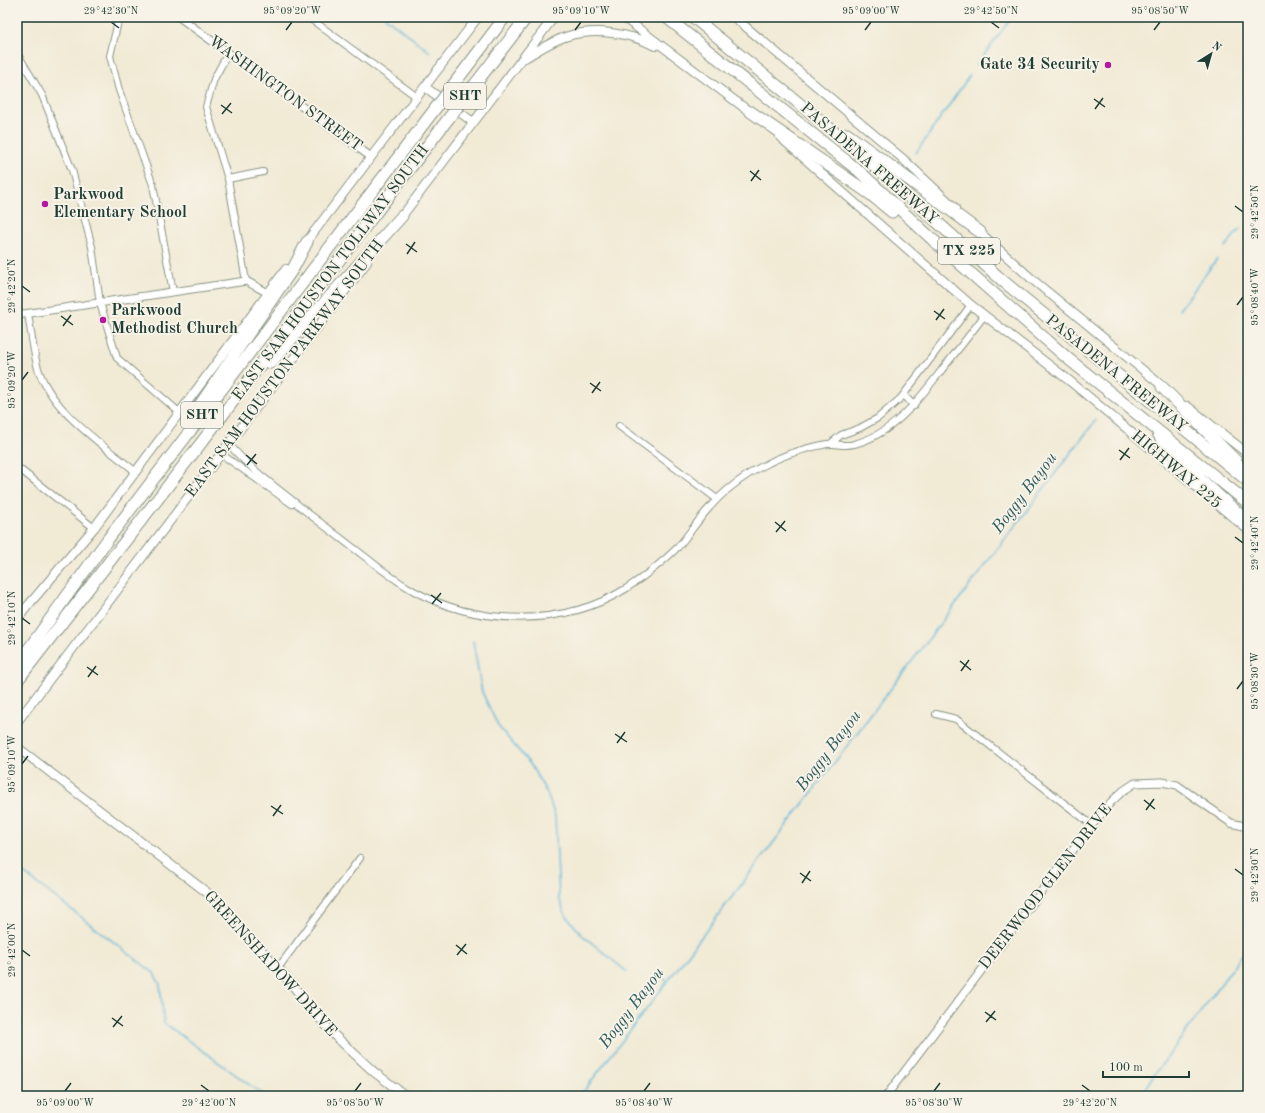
<svg xmlns="http://www.w3.org/2000/svg" width="1265" height="1113" viewBox="0 0 1265 1113" font-family="'Old Standard TT',serif">
  <rect width="100%" height="100%" fill="#f7f3e8"/>
  <filter id="ink" filterUnits="userSpaceOnUse"><feTurbulence type="fractalNoise" baseFrequency=".025" numOctaves="2"/><feDisplacementMap in="SourceGraphic" scale="8" xChannelSelector="R" yChannelSelector="G"/><feConvolveMatrix kernelMatrix="1 2 1 2 8 2 1 2 1" color-interpolation-filters="sRGB"/></filter>
  <filter id="wash" filterUnits="userSpaceOnUse"><feTurbulence type="fractalNoise" baseFrequency=".012" numOctaves="4" result="noise"/><feDisplacementMap in="SourceGraphic" scale="16" xChannelSelector="R" yChannelSelector="G"/><feGaussianBlur stdDeviation="0.9" result="paint"/><feColorMatrix in="noise" values="0 0 0 0 0 0 0 0 0 0 0 0 0 0 0 0 0 1.4 0 .05"/><feComposite in="paint" operator="in"/></filter>
  <g filter="url(#wash)">
    <rect width="100%" height="100%" fill="#f1ead5"/>
    <g fill="none" stroke-linecap="round" stroke-linejoin="round">
      <path stroke="#5db6da" stroke-width="1.5" d="M385,17L430,52
        M976,66L1012,17
        M916,153L970,75
        M1225,247L1240,229
        M1179,310L1217,259
        M473,641L482,692L498,726L530,764L547,793L555,816L559,898L565,914L581,934L627,972
        M17,868L154,973L160,985L164,1023L265,1096
        M1243,954L1248,957
        M663,979L668,981
        M580,1096L1096,420
        M1139,1096L1248,947"/>
    </g>
  </g>
  <g filter="url(#ink)">
    <g fill="none" stroke-linecap="round" stroke-linejoin="round">
      <defs>
        <path id="minor" d="M119,17L110,56L119,90L153,185L173,292
          M308,17L417,97
          M17,53L42,95L72,170L92,247L100,303L117,358L179,412
          M228,53L214,79L206,107L228,179L246,281
          M228,179L263,172
          M28,314C31,331 33,349 37,365C49,410 102,444 136,472
          M904,395L914,406
          M619,426L717,499
          M229,444C250,470 283,492 309,514C329,529 348,544 368,559C383,571 398,582 414,591C478,626 564,628 627,588C645,576 663,562 678,547C689,534 698,520 710,507C721,494 735,483 749,474C772,459 799,449 827,444C836,443 844,447 854,444C894,434 920,398 944,367C958,350 971,333 984,316
          M830,444L841,435L860,428L878,418L901,398L971,305
          M221,454L292,504
          M17,467L94,528
          M936,714L956,719L1092,825
          M278,968L360,858"/>
        <path id="tertiary" d="M179,17L371,157
          M17,315L246,281L268,293
          M886,1096L1092,825L1111,802L1123,791L1135,783L1162,782L1177,785L1231,823L1248,827"/>
        <path id="secondary" d="M623,17L754,115
          M734,17L902,158L955,208
          M525,58C539,50 553,40 568,36C596,28 630,33 655,46
          M425,87L473,122
          M780,137L971,305L1071,382L1248,530
          M399,220L554,17
          M976,229L1033,280L1166,389
          M304,245L478,17
          M1187,406L1248,454
          M17,620L26,608L94,528L286,269
          M17,722L367,262
          M17,747L209,894L278,968L333,1034L374,1072L406,1096"/>
        <path id="motorway" d="M666,17L859,171L933,240L1066,357L1248,503
          M693,17L860,153L1003,281L1248,481
          M751,112L870,194L892,212
          M847,134L980,232
          M270,363L402,216
          M1162,387L1236,461L1246,476
          M190,426L193,415L294,267L307,242
          M1158,433L1166,448L1248,522
          M17,665L108,539L390,168
          M17,681L225,412L301,310L404,176"/>
      </defs>
      <use href="#minor" stroke="#889484" stroke-width="8"/>
      <use href="#tertiary" stroke="#889484" stroke-width="9"/>
      <use href="#secondary" stroke="#889484" stroke-width="10"/>
      <use href="#motorway" stroke="#889484" stroke-width="13"/>
      <use href="#minor" stroke="#fff" stroke-width="6"/>
      <use href="#tertiary" stroke="#fff" stroke-width="7"/>
      <use href="#secondary" stroke="#fff" stroke-width="8"/>
      <use href="#motorway" stroke="#fff" stroke-width="11"/>
      <defs>
        <path id="motorway-bridge" d="M390,168L505,17
          M404,176L527,17"/>
      </defs>
      <use href="#motorway-bridge" stroke="#889484" stroke-width="13" stroke-linecap="butt"/>
      <use href="#motorway-bridge" stroke="#fff" stroke-width="11"/>
    </g>
  </g>
  <path fill="none" stroke="#1f3d34" stroke-width="1.5" d="M111,22L119,28M991,22L999,28M286,30L292,22M575,30L581,22M865,30L871,22M1154,30L1160,22M1094,99L1105,107M221,105L232,113M1095,109L1103,98M222,114L231,103M750,171L761,180M751,181L759,170M1235,206L1243,212M406,244L417,252M407,254L415,242M22,286L30,292M1237,305L1243,297M934,311L945,319M61,316L73,325M936,320L944,309M63,326L71,315M22,380L28,372M590,383L601,391M592,393L600,382M1119,450L1130,458M246,455L257,464M1120,460L1129,448M247,465L256,454M775,522L786,531M776,532L785,521M1235,537L1243,543M431,595L442,603M432,604L441,593M22,618L30,624M960,661L971,670M87,667L98,675M961,671L969,660M88,677L96,666M1237,689L1243,681M615,734L627,742M617,743L625,732M22,764L28,756M1144,800L1155,809M271,806L283,814M1146,810L1154,799M273,816L281,805M1235,869L1243,875M800,873L811,881M802,883L810,871M456,945L467,954M22,950L30,956M457,955L466,944M985,1012L996,1020M112,1018L123,1026M986,1022L995,1011M113,1027L122,1016M201,1085L209,1091M1082,1085L1090,1091M65,1091L71,1083M355,1091L361,1083M644,1091L650,1083M934,1091L940,1083"/>
  <g fill="#b5179e" stroke="#f7f3e8" stroke-width="1.5">
    <circle cx="1108" cy="65" r="4"/>
    <circle cx="45" cy="204" r="4"/>
    <circle cx="103" cy="320" r="4"/>
  </g>
  <g text-anchor="middle" dominant-baseline="central" stroke-width="4" stroke-linejoin="round" paint-order="stroke">
    <g fill="#f7f3e8" stroke="#60746a" stroke-width="1">
      <rect x="444" y="83" width="42" height="26" rx="3"/>
      <rect x="938" y="238" width="62" height="26" rx="3"/>
      <rect x="181" y="402" width="42" height="26" rx="3"/>
    </g>
    <g font-size="15" font-weight="bold" fill="#1f3d34">
      <text x="465" y="96">SHT</text>
      <text x="969" y="251">TX 225</text>
      <text x="202" y="415">SHT</text>
    </g>
    <g font-size="16" font-weight="bold" fill="#1f3d34" stroke="#f7f3e8" text-anchor="start">
      <text x="1100" y="65" text-anchor="end">Gate 34 Security</text>
      <text x="53" y="195">Parkwood<tspan x="53" dy="18">Elementary School</tspan></text>
      <text x="111" y="311">Parkwood<tspan x="111" dy="18">Methodist Church</tspan></text>
    </g>
    <g font-size="16" fill="#1f3d34" stroke="#f7f3e8">
      <text transform="translate(285 94) rotate(36)">WASHINGTON STREET</text>
      <text transform="translate(869 164) rotate(41)">PASADENA FREEWAY</text>
      <text transform="translate(331 273) rotate(-53)">EAST SAM HOUSTON TOLLWAY SOUTH</text>
      <text transform="translate(285 369) rotate(-53)">EAST SAM HOUSTON PARKWAY SOUTH</text>
      <text transform="translate(1116 374) rotate(39)">PASADENA FREEWAY</text>
      <text transform="translate(1176 470) rotate(40)">HIGHWAY 225</text>
      <text transform="translate(1046 887) rotate(-52)">DEERWOOD GLEN DRIVE</text>
      <text transform="translate(270 964) rotate(48)">GREENSHADOW DRIVE</text>
    </g>
    <g font-size="17" font-style="italic" fill="#2e5b5e" stroke="#f7f3e8">
      <text transform="translate(1025 493) rotate(-53)">Boggy Bayou</text>
      <text transform="translate(829 751) rotate(-53)">Boggy Bayou</text>
      <text transform="translate(632 1008) rotate(-53)">Boggy Bayou</text>
    </g>
  </g>
  <rect width="1265" height="1113" fill="none" stroke="#f7f3e8" stroke-width="44"/>
  <g transform="translate(1211 54) rotate(37)" stroke="#f7f3e8" stroke-width="3" paint-order="stroke">
  <path d="M0-3L7 15L0 10L-7 15Z" fill="#1f3d34"/>
  <text y="-6" font-size="11" font-weight="bold" text-anchor="middle" fill="#1f3d34">N</text>
  </g>
  <path d="M1103 1071v6h86v-6" fill="none" stroke="#1f3d34" stroke-width="2"/>
  <text x="1109" y="1071" font-size="12" fill="#1f3d34" stroke="#f7f3e8" stroke-width="3" paint-order="stroke">100 m</text>
  <rect x="22" y="22" width="1221" height="1069" fill="none" stroke="#1f3d34" stroke-width="1.5"/>
  <g font-size="10" text-anchor="middle" fill="#1f3d34">
    <text x="111" y="14">29°42'30"N</text>
    <text x="292" y="14">95°09'20"W</text>
    <text x="581" y="14">95°09'10"W</text>
    <text x="871" y="14">95°09'00"W</text>
    <text x="991" y="14">29°42'50"N</text>
    <text x="1160" y="14">95°08'50"W</text>
    <text transform="translate(1254 212) rotate(-90)" y="4">29°42'50"N</text>
    <text transform="translate(11 286) rotate(-90)" y="4">29°42'20"N</text>
    <text transform="translate(1254 297) rotate(-90)" y="4">95°08'40"W</text>
    <text transform="translate(11 380) rotate(-90)" y="4">95°09'20"W</text>
    <text transform="translate(1254 543) rotate(-90)" y="4">29°42'40"N</text>
    <text transform="translate(11 618) rotate(-90)" y="4">29°42'10"N</text>
    <text transform="translate(1254 681) rotate(-90)" y="4">95°08'30"W</text>
    <text transform="translate(11 764) rotate(-90)" y="4">95°09'10"W</text>
    <text transform="translate(1254 875) rotate(-90)" y="4">29°42'30"N</text>
    <text transform="translate(11 950) rotate(-90)" y="4">29°42'00"N</text>
    <text x="65" y="1106">95°09'00"W</text>
    <text x="209" y="1106">29°42'00"N</text>
    <text x="355" y="1106">95°08'50"W</text>
    <text x="644" y="1106">95°08'40"W</text>
    <text x="934" y="1106">95°08'30"W</text>
    <text x="1090" y="1106">29°42'20"N</text>
  </g>
</svg>
